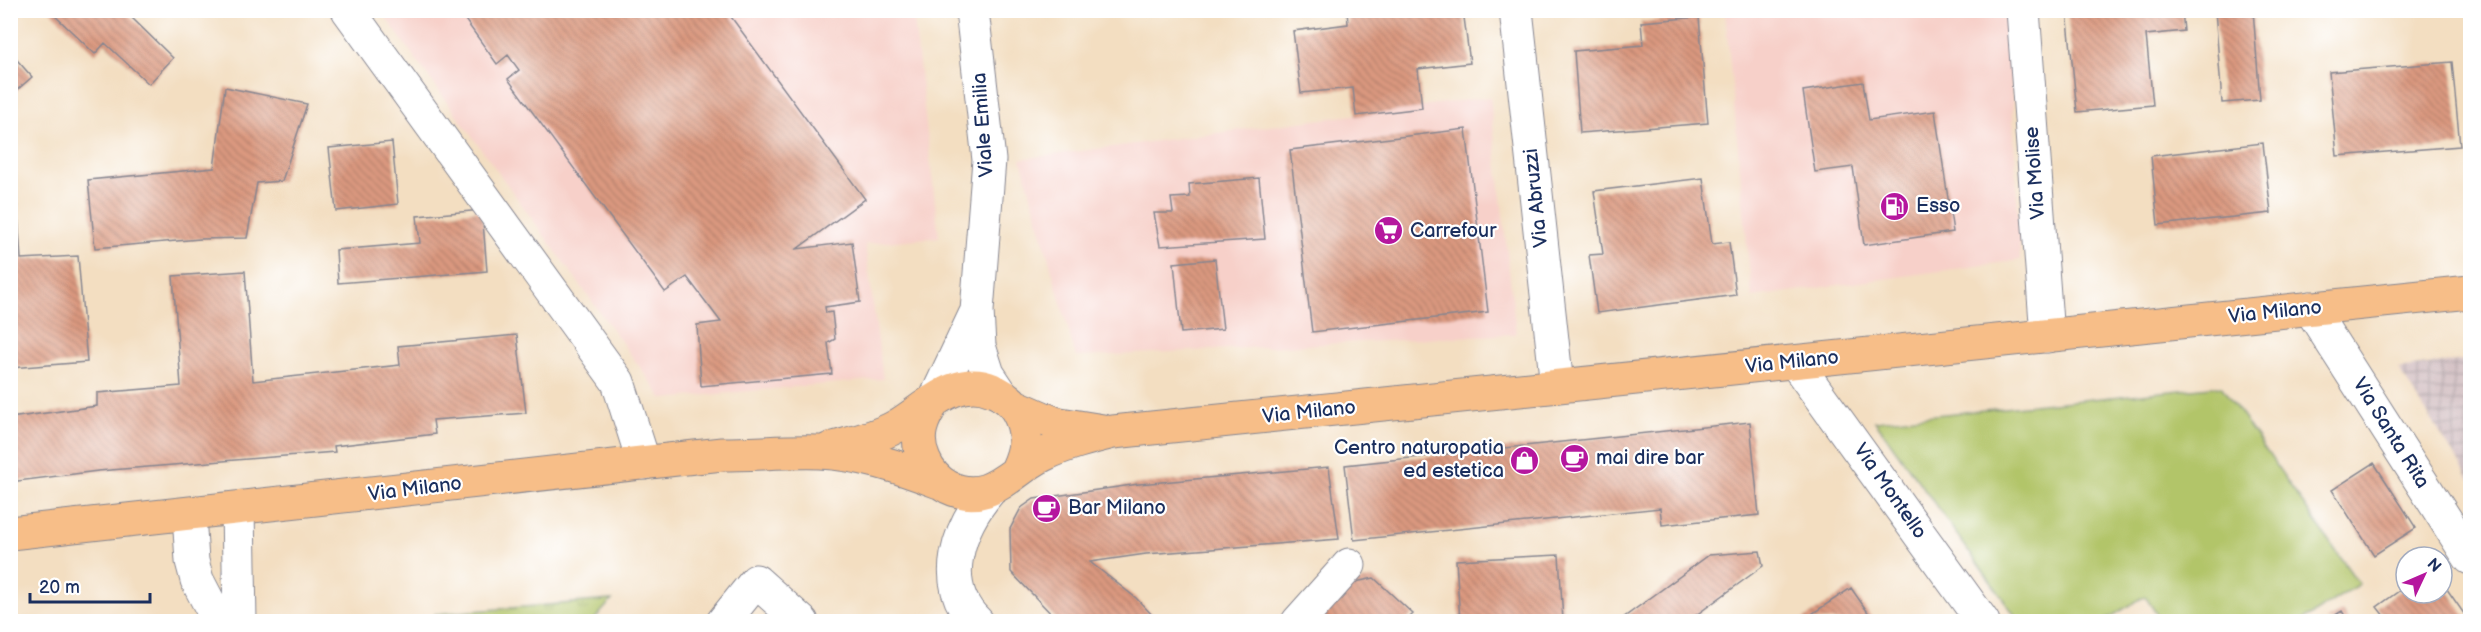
<svg xmlns="http://www.w3.org/2000/svg" width="2481" height="632" viewBox="0 0 2481 632" font-family="'Balsamiq Sans',sans-serif">
  <defs>
    <pattern id="industrial-grid" width="8" height="8" patternUnits="userSpaceOnUse" patternTransform="scale(1.5)"><rect width="8" height="8" fill="#d2bec1"/><path d="M0 4h8M4 0v8" fill="none" stroke="#aa9ba0"/></pattern>
    <pattern id="grass-tufts" width="24" height="20" patternUnits="userSpaceOnUse" patternTransform="scale(1.5)"><rect width="24" height="20" fill="#b2c569"/><path d="M3 7l-1-3M5 7V3M7 7l1-3M15 17l-1-3M17 17v-4M19 17l1-3" fill="none" stroke="#90a05a"/></pattern>
    <pattern id="building-back-hatch" width="6" height="6" patternUnits="userSpaceOnUse" patternTransform="scale(1.5)"><rect width="6" height="6" fill="#db997f"/><path d="M-1 5l2 2M0 0l6 6M5-1l2 2" fill="none" stroke="#b17d6b"/></pattern>
  </defs>
  <rect width="100%" height="100%" fill="#fff"/>
  <filter id="ink" filterUnits="userSpaceOnUse"><feTurbulence type="fractalNoise" baseFrequency=".0167" numOctaves="2"/><feDisplacementMap in="SourceGraphic" scale="12" xChannelSelector="R" yChannelSelector="G"/><feConvolveMatrix kernelMatrix="1 2 1 2 8 2 1 2 1" color-interpolation-filters="sRGB"/></filter>
  <filter id="wash" filterUnits="userSpaceOnUse"><feTurbulence type="fractalNoise" baseFrequency=".008" numOctaves="4" result="noise"/><feDisplacementMap in="SourceGraphic" scale="24" xChannelSelector="R" yChannelSelector="G"/><feGaussianBlur stdDeviation="1.35" result="paint"/><feColorMatrix in="noise" values="0 0 0 0 0 0 0 0 0 0 0 0 0 0 0 0 0 1.4 0 .05"/><feComposite in="paint" operator="in"/></filter>
  <g filter="url(#wash)">
    <rect width="100%" height="100%" fill="#f3dec1"/>
    <path fill="#f7d0c9" d="M381,11H913L939,237L865,244L883,379L663,399Z
      M1725,11H2008L2020,260L1752,297Z
      M1490,97L1516,334L1076,357L1021,159Z"/>
    <path fill="url(#industrial-grid)" d="M2470,359V480L2399,369Z"/>
    <path fill="url(#grass-tufts)" stroke="#667a64" stroke-width="1.5" d="M612,600L593,621L439,622L435,614Z"/>
    <path fill="#b2c569" stroke="#667a64" stroke-width="1.5" d="M2221,386L2359,584L2302,621H2251L2249,617L2240,622L2161,621L2145,596L2104,621H2019L1875,421Z"/>
    <g id="blocks">
      <path fill="url(#building-back-hatch)" d="M49,10H127L126,12L173,58L149,84L105,43L95,54Z
        M458,10H726L865,199L797,249L852,242L860,302L825,307L826,313L832,312L835,339L828,343L832,374L701,386L697,325L721,322L687,277L665,292L508,79L519,70L508,55L497,64Z
        M1347,10H1463L1470,63L1418,69L1422,108L1356,116L1353,88L1301,93L1293,31L1348,24Z
        M2067,10H2182L2184,31L2146,35L2153,105L2077,112Z
        M2215,10H2253L2260,100L2222,103Z
        M1699,17L1708,123L1580,133L1574,51L1643,45L1641,22Z
        M10,52L32,77L10,96Z
        M2452,62L2460,146L2337,156L2329,72Z
        M1863,82L1869,120L1935,111L1953,232L1864,245L1853,167L1815,172L1803,91Z
        M225,87L307,104L282,181L257,183L247,238L200,239L95,248L88,180L214,168Z
        M10,127H12L21,259L78,256L87,362L10,368Z
        M1466,129L1488,312L1312,332L1290,150Z
        M392,142L398,204L336,211L329,148Z
        M2263,143L2271,213L2158,225L2151,156Z
        M1259,178L1265,239L1160,246L1154,213H1173L1171,198L1190,197L1189,184Z
        M1703,178L1712,244L1729,242L1736,295L1597,313L1589,255L1603,254L1594,191Z
        M482,210L487,271L338,283L336,250L420,243L417,216Z
        M1215,259L1223,329L1181,333L1174,263Z
        M245,271L253,381L400,365L398,346L517,335L526,413L433,420L435,434L334,446L335,452L98,471L10,482V418L97,406V393L181,386L173,276Z
        M1750,422L1759,515L1662,525L1660,508L1354,540L1345,465Z
        M2374,463L2416,528L2374,555L2332,490Z
        M1329,467L1339,539L1146,554L1090,562L1136,598L1158,621H1058L1011,572L1010,529L1021,508L1034,499L1139,484Z
        M1760,551L1763,566L1688,621H1619L1709,555Z
        M1559,555L1563,621H1460L1456,560Z
        M1374,578L1413,614L1406,621H1313L1346,584Z
        M2442,582L2467,618L2463,621H2388L2377,607L2406,586V593H2442Z
        M1851,588L1874,621H1801Z
        M2342,611L2348,621H2325Z"/>
    </g>
  </g>
  <g filter="url(#ink)">
    <use href="#blocks" fill-opacity="0" stroke="#878690" stroke-width="1.5"/>
    <g fill="none" stroke-linecap="round" stroke-linejoin="round">
      <defs>
        <path id="minor" d="M348,10L618,382L644,463
          M972,10L989,160L977,311L979,346L988,374L1002,395
          M1516,10L1557,386
          M2023,10L2047,336
          M2310,308L2470,558
          M1795,362L1983,622
          M935,400L975,315
          M238,509L240,622
          M189,515L192,561L197,580L219,622
          M723,622L756,581L802,622
          M977,622C937,584 959,526 990,490
          M1298,622L1349,565"/>
        <path id="major" d="M935,400C921,419 914,438 924,460C929,472 937,481 948,487C989,507 1010,471 1043,455C1065,444 1089,438 1113,432L2470,292
          M1015,406L1054,423L1103,431
          M830,449C851,443 875,438 895,427C925,410 955,374 992,390C1002,394 1011,400 1017,410C1029,431 1027,449 1017,470
          M10,533L722,454C754,454 787,451 819,452C861,454 900,467 939,482"/>
      </defs>
      <use href="#minor" stroke="#878690" stroke-width="35"/>
      <use href="#major" stroke="#878690" stroke-width="35"/>
      <use href="#minor" stroke="#fff" stroke-width="33"/>
      <use href="#major" stroke="#f7be88" stroke-width="33"/>
    </g>
  </g>
  <defs>
    <symbol id="fuel-disc" viewBox="-11 -11 22 22"><circle r="9.5" fill="#b5179e" stroke="#fff"/><path d="M-5.5-6h7V0h2V4h1.3V-2.5L3-4.5l.8-.8L6-3V5H2.5V1h-1V6h-7ZM-4.2-4.7v3.2H.2V-4.7Z" fill="#fff"/></symbol>
    <symbol id="supermarket-disc" viewBox="-11 -11 22 22"><circle r="9.5" fill="#b5179e" stroke="#fff"/><path d="M-6-5.5h2.5l.6 2H6L4.5 2H-2.5L-4.4-4H-6ZM-1.5 3.2a1.3 1.3 0 1 0 .1 0ZM3 3.2a1.3 1.3 0 1 0 .1 0Z" fill="#fff"/></symbol>
    <symbol id="cafe-disc" viewBox="-11 -11 22 22"><circle r="9.5" fill="#b5179e" stroke="#fff"/><path d="M-5.5-4.5H6V0H3Q3 3.5 0 3.5H-2.5Q-5.5 3.5-5.5 0ZM3-3.2v2h1.7v-2ZM-6 4.5H4V6H-6Z" fill="#fff"/></symbol>
    <symbol id="shop-disc" viewBox="-11 -11 22 22"><circle r="9.5" fill="#b5179e" stroke="#fff"/><path d="M-5-2.5h2.3a2.7 3.5 0 0 1 5.4 0H5L5.5 6h-11ZM-1.5-2.5h3a1.5 2.3 0 0 0-3 0Z" fill="#fff"/></symbol>
  </defs>
  <g fill-rule="evenodd">
    <use href="#fuel-disc" x="1878" y="190" width="33" height="33"/>
    <use href="#supermarket-disc" x="1372" y="214" width="33" height="33"/>
    <use href="#cafe-disc" x="1558" y="442" width="33" height="33"/>
    <use href="#shop-disc" x="1508" y="444" width="33" height="33"/>
    <use href="#cafe-disc" x="1030" y="492" width="33" height="33"/>
  </g>
  <g text-anchor="middle" dominant-baseline="central" stroke-width="4.5" stroke-linejoin="round" paint-order="stroke">
    <g font-size="20" fill="#1b2f5e" stroke="#fff">
      <text transform="translate(983 125) rotate(-94)">Viale Emilia</text>
      <text transform="translate(2035 173) rotate(-94)">Via Molise</text>
      <text transform="translate(1536 198) rotate(-96)">Via Abruzzi</text>
      <text transform="translate(2275 312) rotate(-6)">Via Milano</text>
      <text transform="translate(1792 362) rotate(-6)">Via Milano</text>
      <text transform="translate(1309 412) rotate(-6)">Via Milano</text>
      <text transform="translate(2391 433) rotate(58)">Via Santa Rita</text>
      <text transform="translate(415 489) rotate(-7)">Via Milano</text>
      <text transform="translate(1890 491) rotate(55)">Via Montello</text>
    </g>
    <g font-size="20" fill="#1b2f5e" stroke="#fff" text-anchor="start">
      <text x="1916" y="206">Esso</text>
      <text x="1410" y="231">Carrefour</text>
      <text x="1504" y="448" text-anchor="end">Centro naturopatia<tspan x="1504" dy="23">ed estetica</tspan></text>
      <text x="1596" y="458">mai dire bar</text>
      <text x="1068" y="508">Bar Milano</text>
    </g>
  </g>
  <rect width="2481" height="632" fill="none" stroke="#fff" stroke-width="36"/>
  <g transform="translate(2424 575) rotate(46)"><circle r="28" fill="#ffffff" stroke="#a4acbf" stroke-width="1.5"/>
  <path d="M0-4.5L10 22L0 15L-10 22Z" fill="#b5179e"/>
  <text y="-9" font-size="16" font-weight="bold" text-anchor="middle" fill="#1b2f5e">N</text>
  </g>
  <path d="M30 593v9h120v-9" fill="none" stroke="#1b2f5e" stroke-width="3"/>
  <text x="39" y="593" font-size="18" fill="#1b2f5e" stroke="#ffffff" stroke-width="4.5" paint-order="stroke">20 m</text>
</svg>
